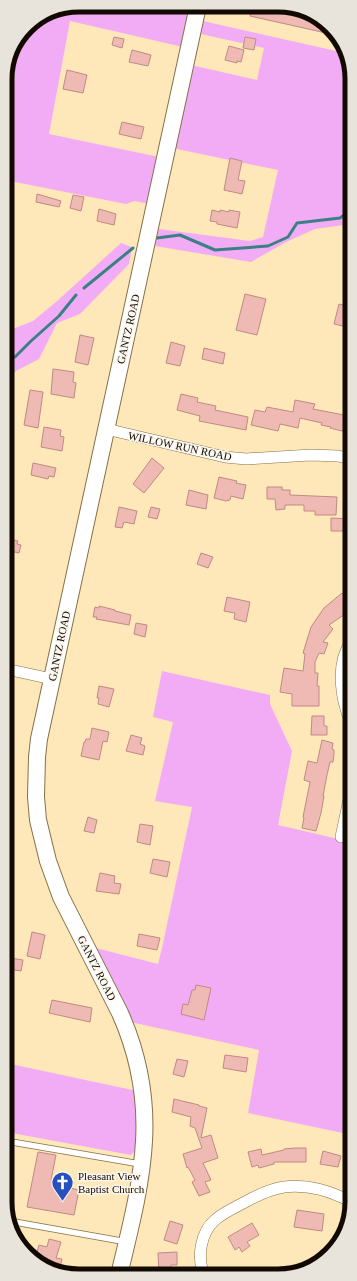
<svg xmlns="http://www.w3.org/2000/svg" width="357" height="1281" viewBox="0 0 357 1281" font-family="'Times New Roman',serif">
  <rect width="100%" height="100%" fill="#fee7b9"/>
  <path fill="#f2acf6" d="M79,5L193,6L183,47L70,21L49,134L159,157L150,204L134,201L126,204L5,180V74L27,26L51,11Z
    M203,21L345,53L351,64V224L315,229L286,242L251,262L155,246L159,229L250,241L263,237L278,170L172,148L191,65L257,80L264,48L201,34Z
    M121,243L132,247L129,264L80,314L57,323L39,359L16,371L5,384V332L33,321L56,302Z
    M162,671L270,695V704L292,751L278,825L351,842L352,1135L248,1113L259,1050L130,1022L92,947L158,964L162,948L192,807L155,801L173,722L153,717Z
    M6,1063L137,1091V1149L131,1155L6,1132Z"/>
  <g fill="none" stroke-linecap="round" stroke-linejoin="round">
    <path stroke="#3b8085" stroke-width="3" d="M157,238L180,235L215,250L268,246L288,237L297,223L340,218L351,210
      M84,288L133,248
      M5,357H15L31,341L59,316L76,295"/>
  </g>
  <path fill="#f0bab4" stroke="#bf8a85" d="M231,6H293L331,27L335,35L250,16L251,14L231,10Z
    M114,37L124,39L122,48L112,45Z
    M245,37L256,39L254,50L243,48Z
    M229,46L244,50L241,62L237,61V63L225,60Z
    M132,50L151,55L148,66L129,62Z
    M67,70L87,75L83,93L63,89Z
    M122,122L144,127L141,139L119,134Z
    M230,158L242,161L238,180L245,181L242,194L224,190Z
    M37,194L61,201L59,207L36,202Z
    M73,195L84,197L81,211L70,208Z
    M99,209L116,214L114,225L97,221Z
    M212,210L220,212V210L229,212V210L240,212L237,228L217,224V222L210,221Z
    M245,294L266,299L257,335L236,330Z
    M339,304L351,307V328L334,324Z
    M80,335L94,338L88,365L75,362Z
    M171,342L185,346L180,366L166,363Z
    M204,348L225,353L223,364L202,359Z
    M53,369L74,372L73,382L76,383L74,398L51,394Z
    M30,390L43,392L38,428L24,425Z
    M181,394L198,398L197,402L216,406L215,410L248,417L246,430L199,421L200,416L177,410Z
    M295,400L315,404L313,409L349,416L346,432L330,428L331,427L321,425L322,423L300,418L298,428L280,424L278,431L251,425L255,410L265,412L267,407L293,412Z
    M44,427L61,430L60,436L64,437L62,451L41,447Z
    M152,458L164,468L144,493L133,484Z
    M33,463L56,468L54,477L49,476L48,479L31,475Z
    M219,477L237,481L236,483L246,485L243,499L231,496L230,500L226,501L214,498Z
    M267,487H282V490H290V495L337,497L336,515H315V511H304V505H285V509L276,510L275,499H267Z
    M189,490L208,495L206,509L186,505Z
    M119,507L137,511L134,524L124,522L122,528L115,527Z
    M151,507L160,509L157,519L148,517Z
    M331,518L351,519V531H331Z
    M6,538L18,541L17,544L21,545L19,553L6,550Z
    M201,553L213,557L208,568L197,564Z
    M351,588V610L329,625L333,629L323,642L328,643L324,654L319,653L315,662V673H318L317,686H319V706H292V694L280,692L284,668L303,671L305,654L303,653L311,627L324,608L342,593V594Z
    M227,597L250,602L246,622L234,619L235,613L224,611Z
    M99,606L115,610V611L131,615L129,625L96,619L97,617H93L95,607L99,608Z
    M136,623L147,625L145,637L134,634Z
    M99,686L114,689L109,707L98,704L99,698H97Z
    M312,716H324V726H327V735H311Z
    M92,728L109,732L107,742L103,741L99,760L81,756L84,742H85L86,739H90Z
    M131,735L142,738L140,744L145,746L143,755L126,751Z
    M322,740L333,743L332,749L334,750V753L333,762H330L327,775L323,796H324L321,813L316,831L302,828L304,818L303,817L310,782L304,780L308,761L317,763Z
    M88,817L97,820L94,833L84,831Z
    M140,824L153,826L150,845L137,842Z
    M153,859L170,862L167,877L150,873Z
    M100,873L115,876L114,883L121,884L119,894L96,891Z
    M32,932L45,935L40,959L27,956Z
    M139,934L160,938L157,950L137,946Z
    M10,958L23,960L21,971L8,969Z
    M196,985L211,988L204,1020L181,1014L183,1004L188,1005L192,990H195Z
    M52,1000L92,1008L90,1022L49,1013Z
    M225,1055L248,1058L246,1072L223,1068Z
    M177,1059L188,1061L184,1077L173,1074Z
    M174,1099L199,1105V1106L207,1108L201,1138L211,1135L218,1158L203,1163L211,1180L205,1182L210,1192L199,1196L192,1182L195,1180L188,1167L187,1168L183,1154L202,1148L195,1128L190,1126L191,1117L172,1112Z
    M295,1148H306V1162H274V1164L259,1168L258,1165L252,1167L248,1152L261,1149L262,1155L284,1150V1149Z
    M323,1151L341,1156L338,1167L320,1164Z
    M38,1152L56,1155L51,1180L57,1181L56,1185L79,1190L74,1215L27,1207Z
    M297,1210L324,1214L322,1231L294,1227Z
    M170,1221L183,1225L177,1244L164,1240Z
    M252,1223L259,1235L247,1242L250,1246L242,1252L239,1247L235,1250L228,1237Z
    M49,1239L61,1242L56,1258L62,1259L59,1272L35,1259L39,1245L47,1247Z
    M177,1252V1265H171V1272H159L158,1253Z"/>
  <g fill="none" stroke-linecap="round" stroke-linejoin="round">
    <defs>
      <path id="lane" d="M6,1141L140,1164
        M9,1221L127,1242"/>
      <path id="street" d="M106,429L225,457L246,459L311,455L338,456L351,459
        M351,642C335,665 341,699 351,723
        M6,669L52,679
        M341,837L351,790
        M204,1275C197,1258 200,1233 215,1220C224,1212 236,1207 247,1201C258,1195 271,1189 284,1187C309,1184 330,1191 352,1202"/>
      <path id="secondary" d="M119,1275C142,1180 162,1107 120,1013L61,897L48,861L38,820L36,797L37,757L39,739L198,6"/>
    </defs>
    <use href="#lane" stroke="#857146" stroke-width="7"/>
    <use href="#street" stroke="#857146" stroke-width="12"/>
    <use href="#secondary" stroke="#857146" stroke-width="18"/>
    <use href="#lane" stroke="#fff" stroke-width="5.5"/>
    <use href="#street" stroke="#fff" stroke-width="11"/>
    <use href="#secondary" stroke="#fff" stroke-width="16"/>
  </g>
  <defs>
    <symbol id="church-pin" viewBox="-11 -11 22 30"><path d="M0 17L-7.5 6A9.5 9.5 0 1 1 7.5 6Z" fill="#2750be" stroke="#fbf7ee"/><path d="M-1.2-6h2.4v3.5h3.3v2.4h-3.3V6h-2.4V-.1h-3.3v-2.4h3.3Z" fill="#fff"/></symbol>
  </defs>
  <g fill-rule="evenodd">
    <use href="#church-pin" x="50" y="1170" width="25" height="34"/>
  </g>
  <g text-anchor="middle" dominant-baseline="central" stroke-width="3" stroke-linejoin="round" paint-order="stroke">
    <g font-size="11" fill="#120a00" stroke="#fbf7ee">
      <text transform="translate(128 329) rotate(-77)">GANTZ ROAD</text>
      <text transform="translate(180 446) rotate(12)">WILLOW RUN ROAD</text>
      <text transform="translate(59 646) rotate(-78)">GANTZ ROAD</text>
      <text transform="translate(97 968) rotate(63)">GANTZ ROAD</text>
    </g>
    <g font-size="11" fill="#120a00" stroke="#fbf7ee" text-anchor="start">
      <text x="78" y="1176">Pleasant View<tspan x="78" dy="13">Baptist Church</tspan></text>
    </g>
  </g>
  <path d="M0 0H357V1281H0ZM79 12H278A67 67 0 0 1 345 79V1202A67 67 0 0 1 278 1269H79A67 67 0 0 1 12 1202V79A67 67 0 0 1 79 12Z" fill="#e8e4db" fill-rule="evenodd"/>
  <path fill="none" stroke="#120a00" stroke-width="5" d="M79 12H278A67 67 0 0 1 345 79V1202A67 67 0 0 1 278 1269H79A67 67 0 0 1 12 1202V79A67 67 0 0 1 79 12Z"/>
</svg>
